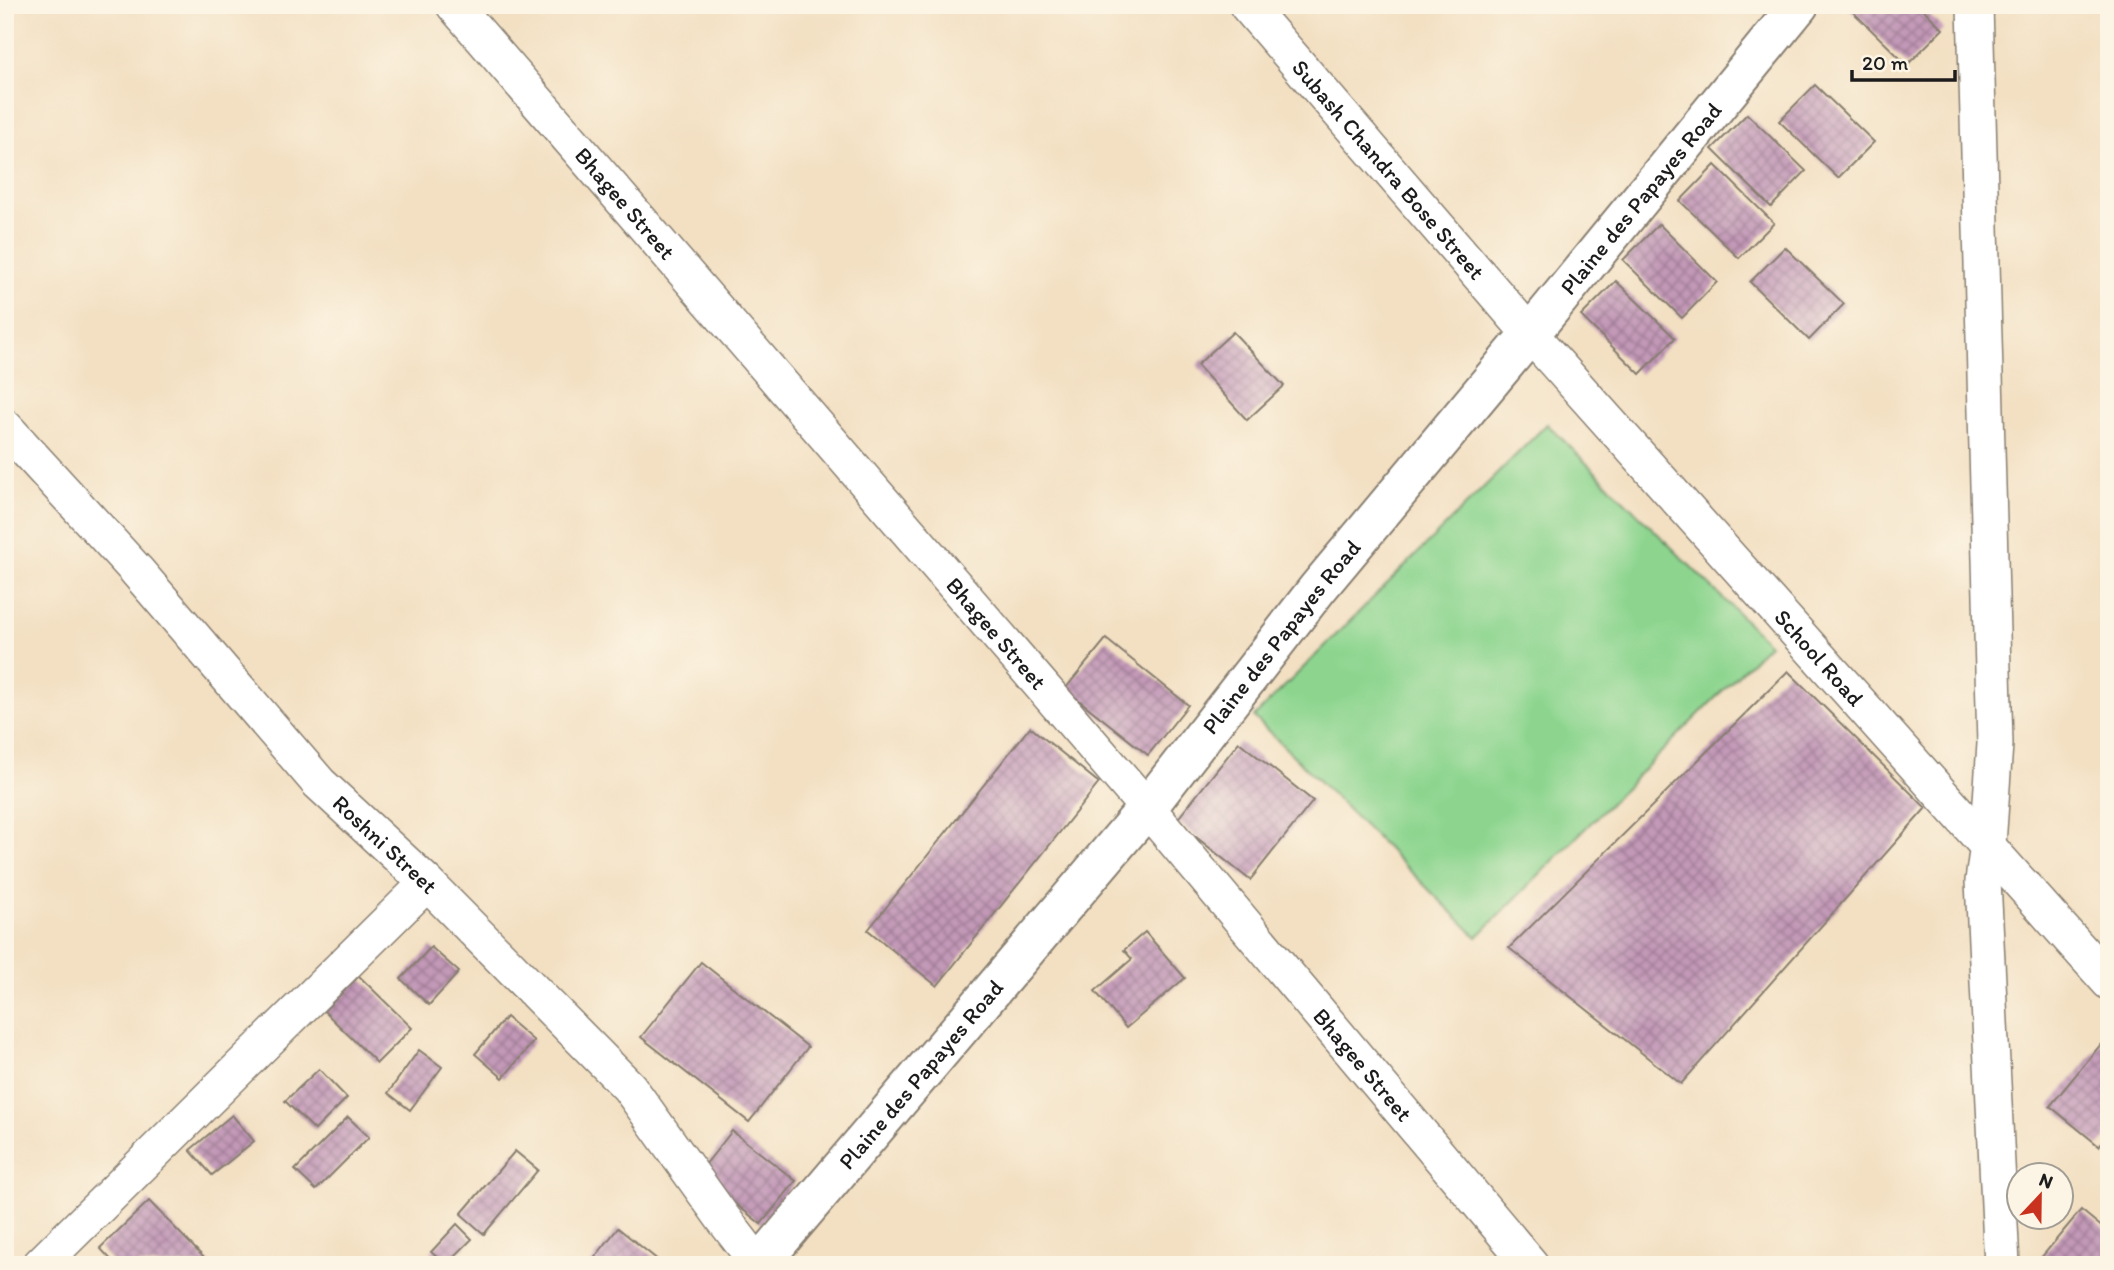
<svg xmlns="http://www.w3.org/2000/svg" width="2114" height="1270" viewBox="0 0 2114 1270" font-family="Itim,sans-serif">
  <defs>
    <pattern id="building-cross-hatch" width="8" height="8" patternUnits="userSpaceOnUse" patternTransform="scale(1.75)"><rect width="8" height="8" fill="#c399b8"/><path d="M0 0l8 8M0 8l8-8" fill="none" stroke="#9e7c95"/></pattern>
  </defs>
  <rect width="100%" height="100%" fill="#fcf5e5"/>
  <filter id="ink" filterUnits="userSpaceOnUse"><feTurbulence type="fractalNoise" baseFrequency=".0143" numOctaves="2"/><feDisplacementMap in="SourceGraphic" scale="14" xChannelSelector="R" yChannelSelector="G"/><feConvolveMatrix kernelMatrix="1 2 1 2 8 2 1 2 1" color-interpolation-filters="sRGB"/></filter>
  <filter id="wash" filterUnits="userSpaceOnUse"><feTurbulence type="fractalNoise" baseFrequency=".00686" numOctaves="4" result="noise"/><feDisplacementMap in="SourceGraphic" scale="28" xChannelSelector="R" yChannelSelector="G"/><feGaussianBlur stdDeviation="1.57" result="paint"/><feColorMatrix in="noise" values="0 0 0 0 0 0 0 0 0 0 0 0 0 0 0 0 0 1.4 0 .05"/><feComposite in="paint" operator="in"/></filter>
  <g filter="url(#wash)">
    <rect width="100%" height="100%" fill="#f3e0c3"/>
    <path fill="#8dd58f" stroke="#547856" stroke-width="2" d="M1547,424L1769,644L1477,937L1254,717Z"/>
    <g id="blocks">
      <path fill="url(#building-cross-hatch)" d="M1850,5H1919L1943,29L1907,65L1848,7Z
        M1815,85L1874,142L1838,178L1779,121Z
        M1747,114L1806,171L1771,207L1712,149Z
        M1715,165L1774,223L1739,258L1680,201Z
        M1659,224L1717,282L1682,318L1623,260Z
        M1785,247L1844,304L1809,340L1750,282Z
        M1616,281L1675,338L1640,374L1581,316Z
        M1233,332L1284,386L1247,420L1197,365Z
        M1106,639L1188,705L1148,755L1065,689Z
        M1788,671L1926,808L1681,1084L1509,948Z
        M1030,727L1099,783L937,986L868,930Z
        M1239,742L1313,801L1250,880L1176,821Z
        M1145,932L1185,978L1126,1028L1095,991L1132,959L1124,950Z
        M431,947L459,972L429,1005L401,979Z
        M701,962L808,1047L749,1122L641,1037Z
        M359,976L412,1028L377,1063L324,1011Z
        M506,1017L534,1041L503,1078L475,1054Z
        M2106,1038L2109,1040V1134L2099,1146L2050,1106Z
        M419,1050L442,1067L410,1110L388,1093Z
        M319,1069L347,1098L315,1130L285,1101Z
        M232,1115L254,1141L212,1175L190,1150Z
        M348,1117L369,1137L316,1190L295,1170Z
        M732,1131L796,1181L761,1224L698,1174Z
        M515,1151L538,1170L484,1234L461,1214Z
        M149,1201L211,1265H116L100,1248Z
        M2081,1210L2109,1233V1265H2035Z
        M457,1224L472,1239L446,1265L431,1252Z
        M618,1228L664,1265H589Z"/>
    </g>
  </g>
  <g filter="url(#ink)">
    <use href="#blocks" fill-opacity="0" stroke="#887e70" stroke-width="2"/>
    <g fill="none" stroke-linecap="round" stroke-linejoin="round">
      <defs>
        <g id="minor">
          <path id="s1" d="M454,5L1147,808L1531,1265"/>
          <path id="s2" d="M1247,5L1530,334L2109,982"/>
          <path d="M1975,5L1995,744L1988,844L1983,881L2002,1265"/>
          <path id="s3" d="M5,427L136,570L319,783L427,883L629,1087L722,1217L759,1265"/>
          <path d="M40,1265L427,883"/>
        </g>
        <g id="major">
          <path id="s4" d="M759,1265L1147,808L1318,588L1530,334L1799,5"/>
        </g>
      </defs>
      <use href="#minor" stroke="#887e70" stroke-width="38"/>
      <use href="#major" stroke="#887e70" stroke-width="42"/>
      <use href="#minor" stroke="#fff" stroke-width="35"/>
      <use href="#major" stroke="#fff" stroke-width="38"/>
    </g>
  </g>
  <g text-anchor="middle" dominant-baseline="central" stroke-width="5" stroke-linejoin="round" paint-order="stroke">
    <g font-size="23" fill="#1c1c1c" stroke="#fcf5e5">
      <text stroke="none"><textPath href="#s2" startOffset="217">Subash Chandra Bose Street</textPath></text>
      <text stroke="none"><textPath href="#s4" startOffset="1384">Plaine des Papayes Road</textPath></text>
      <text stroke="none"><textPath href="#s1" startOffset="262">Bhagee Street</textPath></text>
      <text stroke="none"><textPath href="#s1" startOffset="830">Bhagee Street</textPath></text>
      <text stroke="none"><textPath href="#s4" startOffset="817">Plaine des Papayes Road</textPath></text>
      <text stroke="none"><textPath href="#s2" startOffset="868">School Road</textPath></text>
      <text stroke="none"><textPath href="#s3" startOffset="565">Roshni Street</textPath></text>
      <text stroke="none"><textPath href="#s1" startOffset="1396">Bhagee Street</textPath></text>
      <text stroke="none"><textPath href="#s4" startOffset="250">Plaine des Papayes Road</textPath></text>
    </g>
  </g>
  <rect width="2114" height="1270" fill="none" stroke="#fcf5e5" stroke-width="28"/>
  <g transform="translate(2040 1196) rotate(22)"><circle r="33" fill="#fcf5e5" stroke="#a29e95" stroke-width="2"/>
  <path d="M0-5L12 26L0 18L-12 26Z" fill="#c8321e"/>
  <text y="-10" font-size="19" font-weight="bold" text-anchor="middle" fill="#1c1c1c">N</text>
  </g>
  <path d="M1852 70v10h103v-10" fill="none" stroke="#1c1c1c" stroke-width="3.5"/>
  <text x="1862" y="70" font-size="21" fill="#1c1c1c" stroke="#fcf5e5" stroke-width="5" paint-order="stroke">20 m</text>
</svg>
